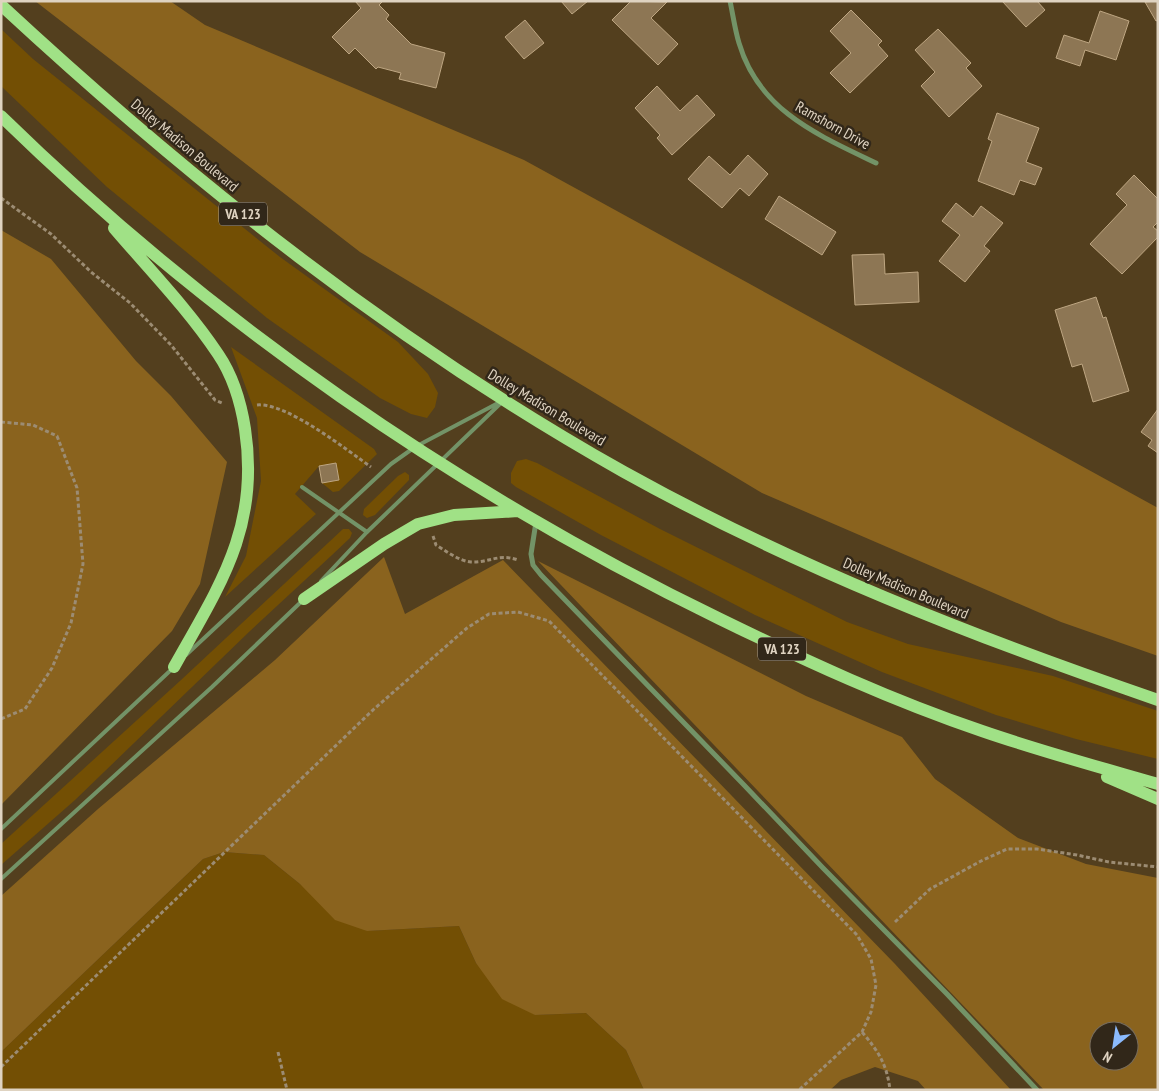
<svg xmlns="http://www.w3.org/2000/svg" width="1159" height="1091" viewBox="0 0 1159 1091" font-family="'PT Sans Narrow',sans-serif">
  <rect width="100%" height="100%" fill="#533f1e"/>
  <path fill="#734f04" d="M1,29L33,59L280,257L398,342L428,374L438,393L435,407L427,418L411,414L380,398L267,318L107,187L1,86Z
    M231,347L374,449L377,454L339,491L333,492L322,483L319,466L295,494L316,514L225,597L246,556L261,481L257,418Z
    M526,459L537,463L660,529L847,622L908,644L1053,676L1158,711V759L1076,739L996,715L882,672L755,615L601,535L516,487L511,483V473L517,461Z
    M405,472L409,475V480L375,515L367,518L363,515L364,509L398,476Z
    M343,529H349L352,533L350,538L332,555L250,631L75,800L1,865V844L181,680Z
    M224,852L264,855L300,884L367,931L459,926L476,963L535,1015L586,1013L626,1050L644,1090H1V1052L203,859Z"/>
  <path fill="#8a631e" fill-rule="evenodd" d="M35,1H170L205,25L524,160L1158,508V656L1061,622L762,493L360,252Z
    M1,230L51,259L136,361L171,396L227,462L200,584L172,631L1,805Z
    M384,557L405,614L503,560L895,964L1011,1090H926L918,1081L875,1067L841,1080L830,1090H644L626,1050L586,1013L535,1015L502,999L476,963L459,926L367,931L335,920L300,884L264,855L224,852L203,859L1,1052V896L98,809L275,660Z
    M538,561L806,696L902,737L935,779L1018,838L1086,864L1158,878V1090H1044ZM1099,1031H1129V1061H1099Z"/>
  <path fill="#8d7654" stroke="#bea682" d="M355,1H383L379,5L389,15L386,19L411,44L445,53L436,88L399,79L401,73L378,67L376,69L355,48L349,54L332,37L361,8Z
    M561,1H588L572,14Z
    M631,1L667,2L651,18L678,44L658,65L612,20Z
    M1002,1H1037L1045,10L1026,27Z
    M1158,1V20L1156,21L1145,2Z
    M851,10L882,41L878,45L888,56L850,93L830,73L851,53L830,31Z
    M1100,11L1129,21L1116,60L1085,50L1080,66L1056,58L1064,35L1089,43Z
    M525,20L544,43L524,59L505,37Z
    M938,29L971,63L966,68L982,86L949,117L921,86L935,72L915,50Z
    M657,86L680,111L697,95L715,115L672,155L657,138L660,135L635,108Z
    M997,113L1039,128L1026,162L1042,168L1035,185L1020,180L1014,195L978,181L992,141L988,139Z
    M748,155L768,174L749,196L740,188L722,208L688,179L709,156L730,175Z
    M1134,175L1158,199V222L1153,227L1158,231V237L1122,274L1090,244L1127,205L1116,194Z
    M779,196L836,232L822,255L765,219Z
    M956,203L973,217L981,206L1003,223L984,246L990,251L965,282L939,261L960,235L942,221Z
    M884,254L885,274L918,272L919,302L855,305L852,255Z
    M1096,297L1103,318L1106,317L1129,391L1093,402L1082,364L1072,367L1055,310Z
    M1158,409V453L1148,446L1152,440L1141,432Z
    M336,463L339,480L322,483L319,466Z"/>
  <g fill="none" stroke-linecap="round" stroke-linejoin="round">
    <path stroke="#9c8c73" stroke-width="3" stroke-dasharray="4 2.5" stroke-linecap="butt" d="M1,198L51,234L91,272L130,303L171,345L215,400L222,403
      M257,405C286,402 347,450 371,467
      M1,422L33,425L57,436L77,488L83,564L71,623L52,668L25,709L1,719
      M433,536L436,545C446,551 459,561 471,562C489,563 499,553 518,560
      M895,922L930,889L981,861L1007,849H1037L1077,855L1109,862L1158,867
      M862,1032C878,1051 887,1064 890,1090
      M278,1052L287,1090
      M1,1067L374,709L467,628L489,614L518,612L549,621L857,935L871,959L876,985L871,1012L862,1032L799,1090"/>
    <path stroke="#739367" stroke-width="4" d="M302,487L367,532
      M321,581L367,532L502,402
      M186,655L391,464L415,447L500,402
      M1,829L172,669
      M1,879L212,687L302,601"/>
    <path stroke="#739367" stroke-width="5" d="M730,1C733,15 735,30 739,43C759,111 818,135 876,163
      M536,522L531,554L533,565L541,575L744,785L823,868L947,994L1037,1090"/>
    <path stroke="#a0e186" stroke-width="12" d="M1,5C192,182 396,344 624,472C793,566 974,637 1158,700
      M1,116C212,322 456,491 720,619C806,661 893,701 982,731C1040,751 1099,767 1158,784
      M114,228C149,269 188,309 218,354C233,376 241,403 245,429C260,527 220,585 174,667
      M304,599L384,544L418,524L454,515L518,511
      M1107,777L1158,799"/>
  </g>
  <g text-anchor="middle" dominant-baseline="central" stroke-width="5" stroke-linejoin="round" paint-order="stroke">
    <g fill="#312719" stroke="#ab9f8f" stroke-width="1">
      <rect x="219" y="202.5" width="48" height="23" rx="4"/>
      <rect x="758" y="637.5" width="48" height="23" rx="4"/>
    </g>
    <g font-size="14" font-weight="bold" fill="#dfd3c1">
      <text x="243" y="214">VA 123</text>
      <text x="782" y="649">VA 123</text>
    </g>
    <g font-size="15" fill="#dfd3c1" stroke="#312719">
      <text transform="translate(833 125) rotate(29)">Ramshorn Drive</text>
      <text transform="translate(185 145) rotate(40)">Dolley Madison Boulevard</text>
      <text transform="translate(547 407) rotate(31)">Dolley Madison Boulevard</text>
      <text transform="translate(906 588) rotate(23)">Dolley Madison Boulevard</text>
    </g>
  </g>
  <rect width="1159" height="1091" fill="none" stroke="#dfd3c1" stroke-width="5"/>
  <g transform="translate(1114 1046) rotate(210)"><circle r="24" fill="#312719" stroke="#776c5c"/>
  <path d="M0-4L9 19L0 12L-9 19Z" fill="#8bbafc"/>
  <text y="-8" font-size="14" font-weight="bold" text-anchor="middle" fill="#dfd3c1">N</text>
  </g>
</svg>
